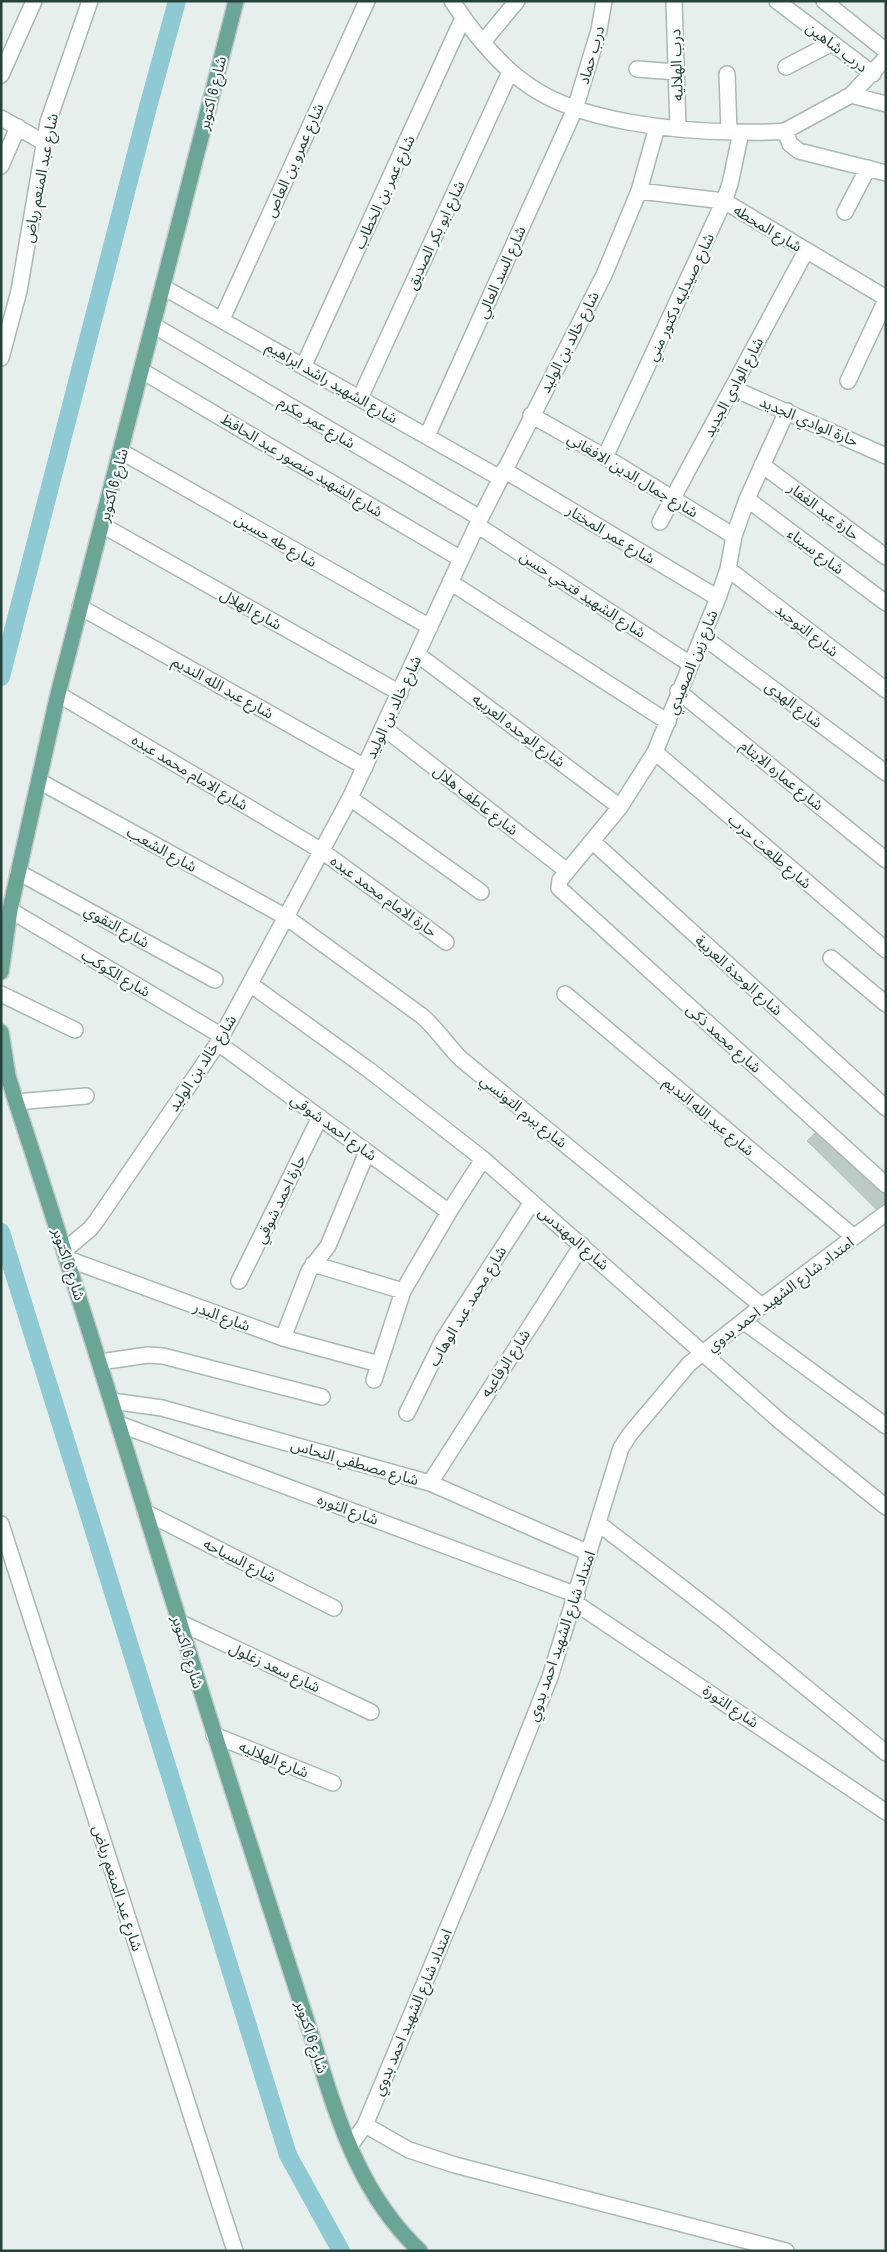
<svg xmlns="http://www.w3.org/2000/svg" width="887" height="2252" viewBox="0 0 887 2252" font-family="'Archivo Narrow','Noto Sans Arabic',sans-serif">
  <rect width="100%" height="100%" fill="#e6efeb"/>
  <g fill="none" stroke-linecap="round" stroke-linejoin="round">
    <path stroke="#8ec9d4" stroke-width="18" d="M1,677L148,107L177,1
      M1,1232L288,2155L341,2251"/>
  </g>
  <path fill="#bbcac4" stroke="#b8c9c2" d="M815,1133L880,1192L886,1194V1204L876,1209L807,1141Z"/>
  <g fill="none" stroke-linecap="round" stroke-linejoin="round">
    <defs>
      <path id="minor" d="M452,1C473,33 499,66 531,87C582,122 675,131 736,132C752,132 768,133 785,131L851,95L886,58
        M674,1L678,129
        M777,1L873,74
        M824,1L886,51
        M483,42L517,1
        M786,67L832,43
        M637,69L676,72
        M727,74L729,132
        M1,75L34,1
        M851,95L886,104
        M1,118L43,142
        M785,131L790,144L799,151L886,173
        M1,166L18,127
        M639,191L724,201L886,298
        M845,212L868,168
        M163,287L500,478
        M222,319L367,1
        M153,325L480,518
        M1,358L19,291L48,122L90,1
        M304,365L463,18
        M142,371L461,559
        M848,381L886,300
        M732,388L886,456
        M360,398L510,72
        M787,411L747,499L734,536L728,569L718,598L655,752L620,807L560,880L559,888L886,1185
        M531,415L605,457L734,536
        M427,436L575,109L599,30L604,1
        M122,452L430,627
        M605,457L724,201L730,184L741,132
        M762,465L886,557
        M504,470L718,598
        M747,499L886,603
        M660,522L806,251
        M102,525L400,693
        M477,525L690,664
        M728,569L886,690
        M450,582L668,722
        M80,607L365,767
        M702,636L886,773
        M417,654L620,807
        M678,691L886,860
        M58,694L322,851L446,942
        M384,728L567,871
        M655,752L886,950
        M39,781L286,917L422,1016C437,1029 447,1045 461,1059L762,1306
        M350,798L481,892
        M593,842L886,1108
        M18,872L215,980
        M10,910L222,1036
        M831,958L886,1004
        M250,984L369,1070L483,1159L781,1422L886,1507
        M1,994L75,1030
        M565,994L854,1237
        M218,1043L449,1212
        M16,1102L86,1096
        M65,1250L90,1229L97,1220L218,1043L350,798L477,525L604,275L639,191L657,127
        M68,1259L283,1338L379,1364
        M313,1264L403,1291
        M239,1281L320,1117
        M743,1321L886,1426
        M283,1338L309,1271L328,1246L367,1152
        M100,1362L148,1355L163,1356L322,1397
        M374,1380L403,1291L449,1212L483,1159
        M112,1401L162,1408L430,1483L589,1553
        M407,1413L443,1340L532,1202
        M119,1424L577,1595
        M430,1483L582,1245
        M145,1512L334,1608
        M598,1523L720,1617L886,1753
        M1,1524L235,2251
        M574,1602L886,1812
        M179,1622L371,1712
        M214,1735L333,1783
        M365,2125L409,2150L455,2165L786,2251
        M350,2146L365,2125L497,1810L550,1677L621,1448L630,1434L689,1364L762,1306L886,1213"/>
      <path id="major" d="M1,972L10,910L58,694L236,1
        M1,1032L8,1076L16,1102C101,1359 176,1619 260,1876C277,1929 294,1982 311,2034C336,2113 357,2192 420,2251"/>
    </defs>
    <use href="#minor" stroke="#a8b8b2" stroke-width="18"/>
    <use href="#major" stroke="#c2cac8" stroke-width="18"/>
    <use href="#minor" stroke="#fff" stroke-width="15"/>
    <use href="#major" stroke="#6aa596" stroke-width="15"/>
  </g>
  <g text-anchor="middle" dominant-baseline="central" stroke-width="4.5" stroke-linejoin="round" paint-order="stroke">
    <g font-size="15" fill="#24423a" stroke="#f7fbf9">
      <text transform="translate(837 47) rotate(37)">درب شاهين</text>
      <text transform="translate(591 55) rotate(-74)">درب حماد</text>
      <text transform="translate(676 65) rotate(-92)">درب الهلاليه</text>
      <text transform="translate(212 93) rotate(-76)">شارع 6 اكتوبر</text>
      <text transform="translate(294 160) rotate(-66)">شارع عمرو بن العاص</text>
      <text transform="translate(40 178) rotate(-79)">شارع عبد المنعم رياض</text>
      <text transform="translate(384 192) rotate(-65)">شارع عمر بن الخطاب</text>
      <text transform="translate(768 228) rotate(31)">شارع المحطه</text>
      <text transform="translate(435 235) rotate(-65)">شارع ابو بكر الصديق</text>
      <text transform="translate(501 272) rotate(-66)">شارع السد العالي</text>
      <text transform="translate(680 297) rotate(-65)">شارع صيدليه دكتور مني</text>
      <text transform="translate(569 342) rotate(-63)">شارع خالد بن الوليد</text>
      <text transform="translate(332 382) rotate(30)">شارع الشهيد راشد ابراهيم</text>
      <text transform="translate(733 387) rotate(-62)">شارع الوادي الجديد</text>
      <text transform="translate(809 421) rotate(23)">حارة الوادي الجديد</text>
      <text transform="translate(317 422) rotate(31)">شارع عمر مكرم</text>
      <text transform="translate(302 465) rotate(31)">شارع الشهيد منصور عبد الحافظ</text>
      <text transform="translate(633 475) rotate(31)">شارع جمال الدين الافغاني</text>
      <text transform="translate(113 485) rotate(-75)">شارع 6 اكتوبر</text>
      <text transform="translate(824 511) rotate(37)">حارة عبد الغفار</text>
      <text transform="translate(611 534) rotate(31)">شارع عمر المختار</text>
      <text transform="translate(276 540) rotate(30)">شارع طه حسين</text>
      <text transform="translate(816 551) rotate(37)">شارع سيناء</text>
      <text transform="translate(583 594) rotate(33)">شارع الشهيد فتحي حسن</text>
      <text transform="translate(251 609) rotate(29)">شارع الهلال</text>
      <text transform="translate(807 630) rotate(38)">شارع التوحيد</text>
      <text transform="translate(692 662) rotate(-68)">شارع زين الصعيدي</text>
      <text transform="translate(223 687) rotate(29)">شارع عبد الله النديم</text>
      <text transform="translate(794 704) rotate(37)">شارع الهدى</text>
      <text transform="translate(393 707) rotate(-65)">شارع خالد بن الوليد</text>
      <text transform="translate(519 730) rotate(37)">شارع الوحده العربيه</text>
      <text transform="translate(190 772) rotate(31)">شارع الامام محمد عبده</text>
      <text transform="translate(782 775) rotate(39)">شارع عماره الايتام</text>
      <text transform="translate(476 800) rotate(38)">شارع عاطف هلال</text>
      <text transform="translate(162 849) rotate(29)">شارع الشعب</text>
      <text transform="translate(770 851) rotate(41)">شارع طلعت حرب</text>
      <text transform="translate(384 896) rotate(36)">حارة الامام محمد عبده</text>
      <text transform="translate(117 926) rotate(29)">شارع التقوي</text>
      <text transform="translate(116 973) rotate(31)">شارع الكوكب</text>
      <text transform="translate(739 975) rotate(42)">شارع الوحدة العربية</text>
      <text transform="translate(724 1038) rotate(42)">شارع محمد ذكى</text>
      <text transform="translate(202 1063) rotate(-57)">شارع خالد بن الوليد</text>
      <text transform="translate(524 1111) rotate(39)">شارع بيرم التونسي</text>
      <text transform="translate(709 1116) rotate(40)">شارع عبد الله النديم</text>
      <text transform="translate(334 1127) rotate(36)">شارع احمد شوقي</text>
      <text transform="translate(280 1199) rotate(-64)">حارة احمد شوقي</text>
      <text transform="translate(574 1238) rotate(41)">شارع المهندس</text>
      <text transform="translate(69 1264) rotate(72)">شارع 6 اكتوبر</text>
      <text transform="translate(780 1294) rotate(-37)">امتداد شارع الشهيد احمد بدوي</text>
      <text transform="translate(467 1306) rotate(-59)">شارع محمد عبد الوهاب</text>
      <text transform="translate(222 1316) rotate(20)">شارع البدر</text>
      <text transform="translate(505 1363) rotate(-57)">شارع الرفاعيه</text>
      <text transform="translate(355 1462) rotate(16)">شارع مصطفي النحاس</text>
      <text transform="translate(348 1509) rotate(20)">شارع الثوره</text>
      <text transform="translate(240 1560) rotate(27)">شارع السياحه</text>
      <text transform="translate(561 1636) rotate(-71)">امتداد شارع الشهيد احمد بدوي</text>
      <text transform="translate(188 1652) rotate(73)">شارع 6 اكتوبر</text>
      <text transform="translate(275 1667) rotate(25)">شارع سعد زغلول</text>
      <text transform="translate(731 1706) rotate(34)">شارع الثورة</text>
      <text transform="translate(274 1759) rotate(22)">شارع الهلاليه</text>
      <text transform="translate(118 1888) rotate(72)">شارع عبد المنعم رياض</text>
      <text transform="translate(412 2012) rotate(-67)">امتداد شارع الشهيد احمد بدوي</text>
      <text transform="translate(312 2037) rotate(72)">شارع 6 اكتوبر</text>
    </g>
  </g>
  <rect width="887" height="2252" fill="none" stroke="#24423a" stroke-width="5"/>
</svg>
